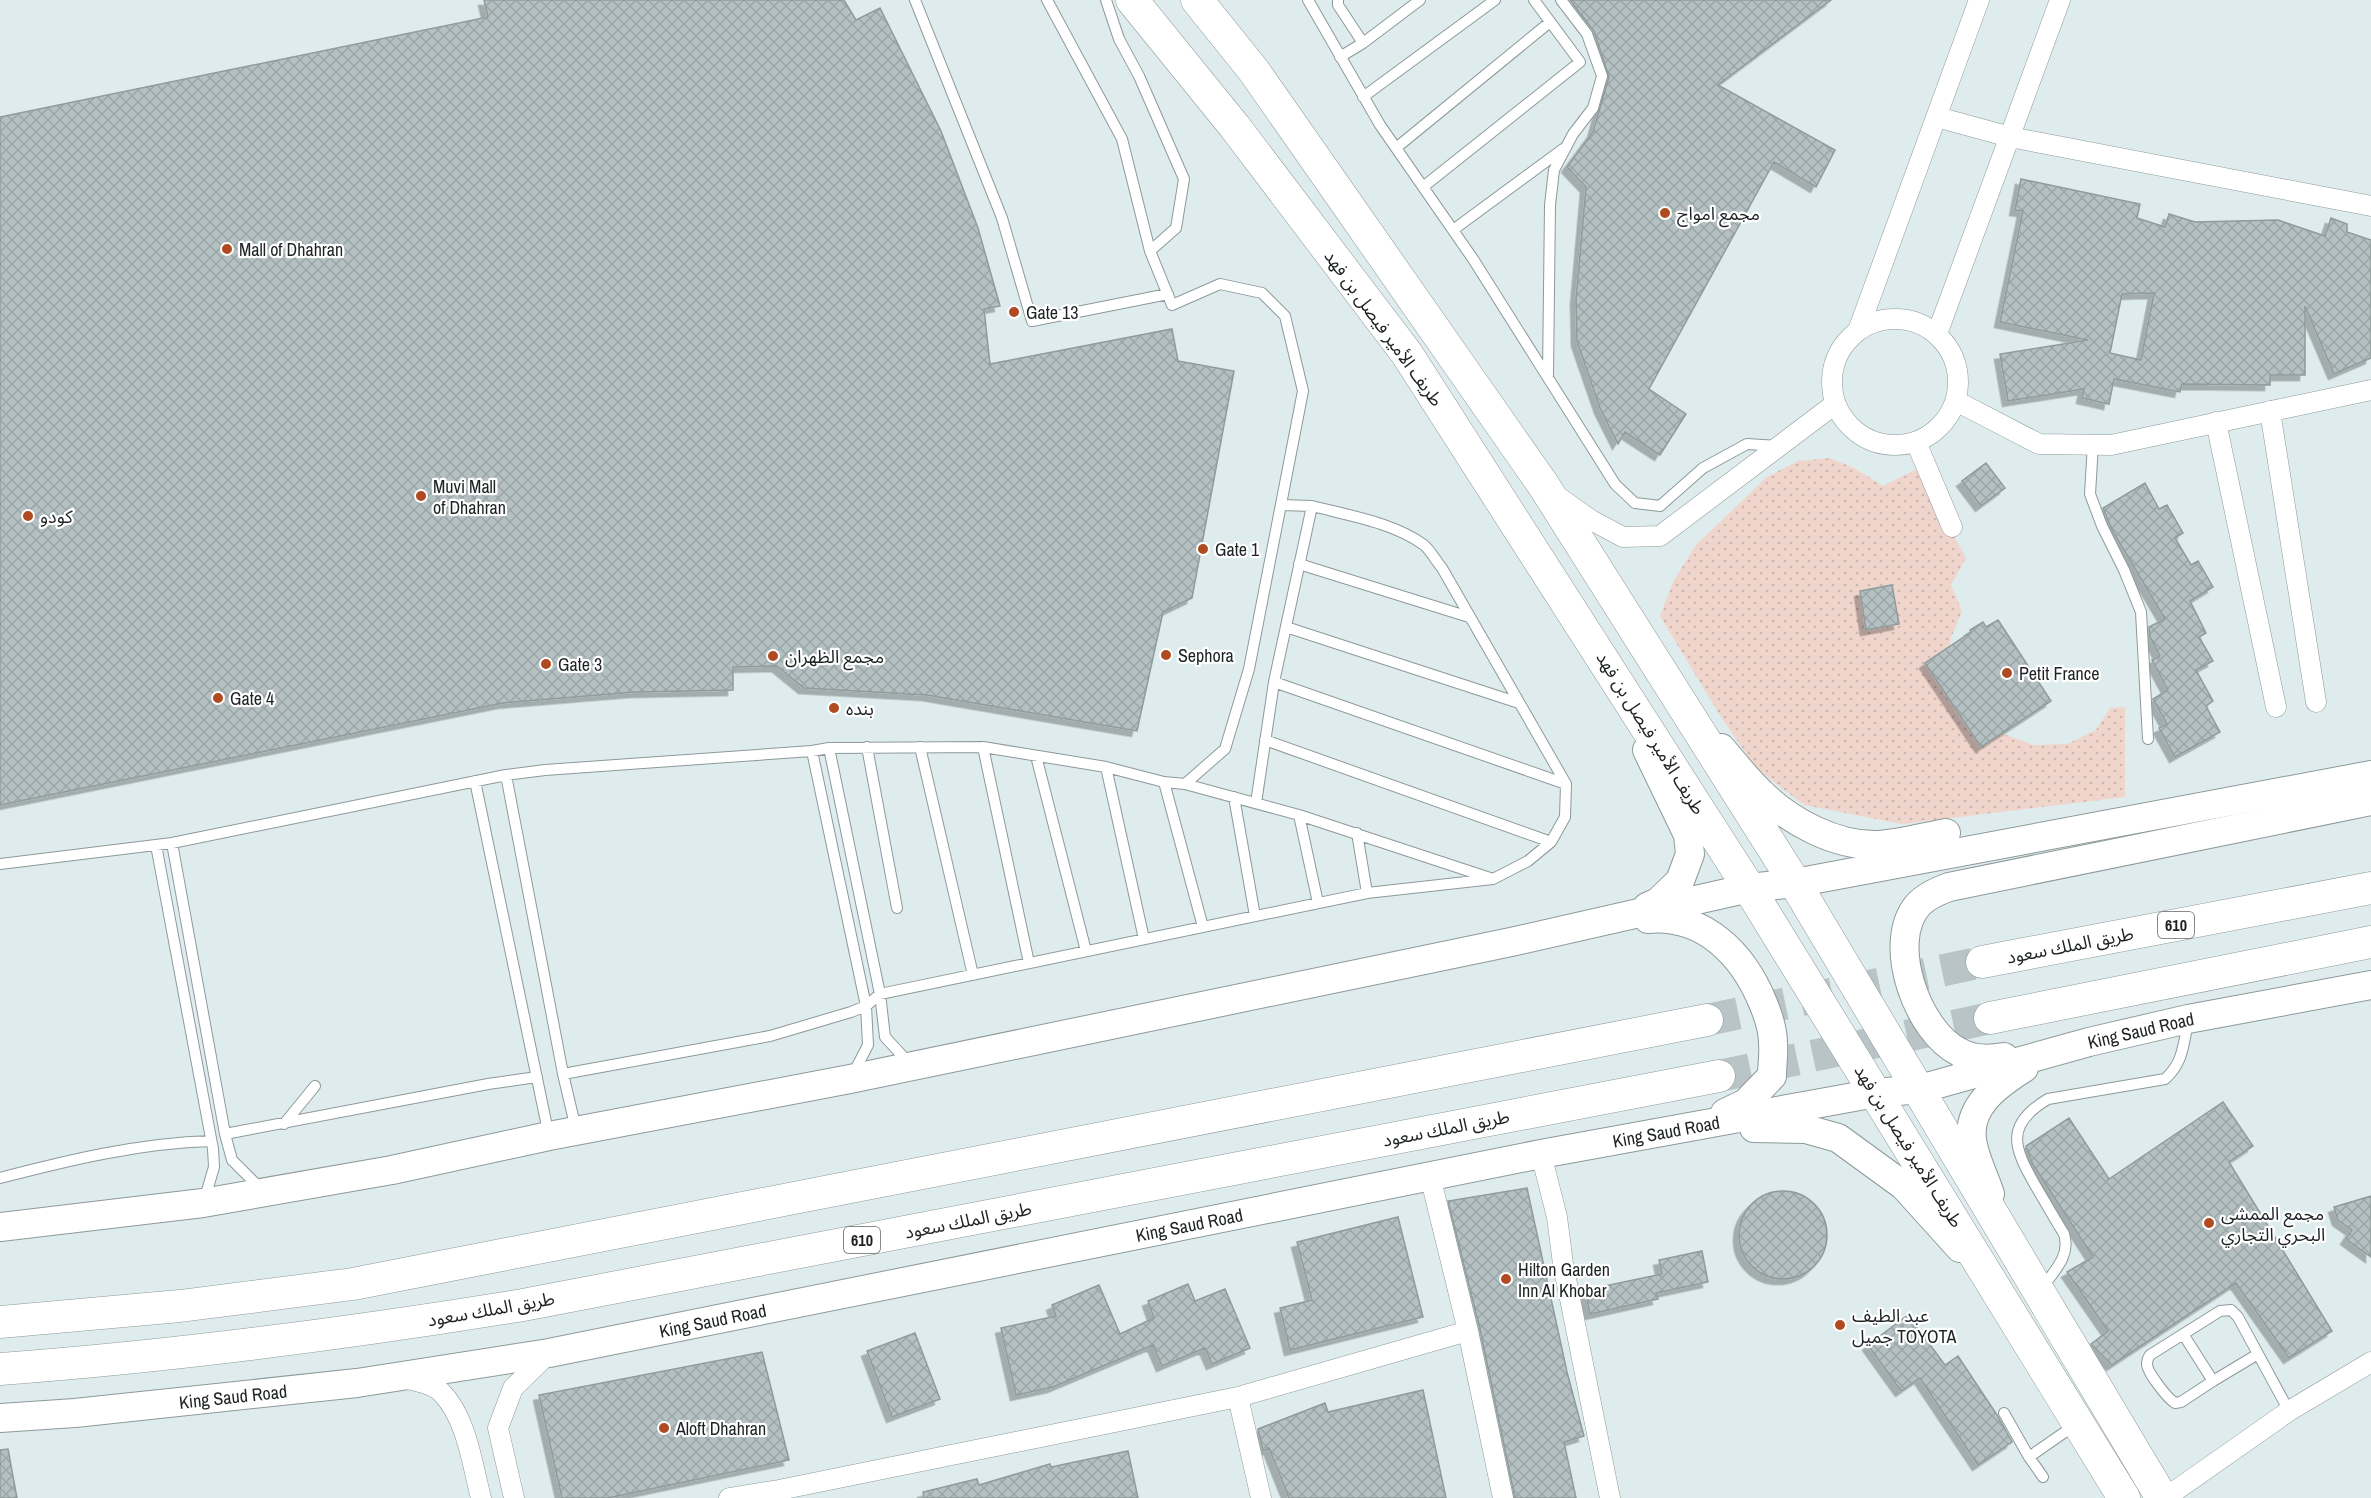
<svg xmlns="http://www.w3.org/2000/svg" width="2371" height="1498" viewBox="0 0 2371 1498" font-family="'Archivo Narrow','Noto Sans Arabic',sans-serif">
  <defs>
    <pattern id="park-dots" width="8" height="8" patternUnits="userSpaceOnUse" patternTransform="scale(1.5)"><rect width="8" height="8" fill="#f0d5cc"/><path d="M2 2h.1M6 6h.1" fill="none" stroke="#cdb7af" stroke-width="1.8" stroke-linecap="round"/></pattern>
    <pattern id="building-cross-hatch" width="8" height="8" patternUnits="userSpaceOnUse" patternTransform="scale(1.5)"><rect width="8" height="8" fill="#b4c0c1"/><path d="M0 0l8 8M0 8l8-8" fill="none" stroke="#9aa5a6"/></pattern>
    <filter id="shadow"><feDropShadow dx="-5.5" dy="5.5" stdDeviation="0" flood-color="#0004"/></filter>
  </defs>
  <rect width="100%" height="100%" fill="#dfeced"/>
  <path fill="url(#park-dots)" d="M1830,458L1854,468L1883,486L1917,469L1966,558L1951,585L1962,611L1951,638L1947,664L1993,730L2033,745L2067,744L2096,730L2110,708L2125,707V797L1902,824L1804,805L1756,768L1719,714L1660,616L1673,582L1696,545L1767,477L1798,461Z"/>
  <path fill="url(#building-cross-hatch)" stroke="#909b9c" stroke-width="1.5" fill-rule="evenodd" filter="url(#shadow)" d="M484,0H844L856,20L880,8L941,131L978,228L1000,306L984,309L990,364L1172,329L1178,361L1234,371L1192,598L1163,612L1137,731L927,695L804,688L777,666L733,667V690L635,692L503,703L0,805V117L488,17Z
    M1570,0H1831L1718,85L1835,150L1816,187L1774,162L1649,389L1686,414L1660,455L1625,432L1618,444L1600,408L1577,341L1576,299L1586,187L1567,167L1593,132L1609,77L1594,31Z
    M2021,179L2140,204L2137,218L2165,227L2169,214L2195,222L2278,220L2325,236L2331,218L2347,224V232L2371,240V358L2334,374L2305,306V375H2270V385L2182,384L2180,392L2114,379L2109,404L2082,398L2084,389L2008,401L2000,354L2088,340L2000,322L2023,211L2015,210ZM2154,293L2141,360L2110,353L2122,294Z
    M1986,463L2005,488L1981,506L1962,481Z
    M2145,483L2159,509L2167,505L2183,533L2175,538L2191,565L2198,561L2213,587L2190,601L2206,633L2199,637L2213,661L2196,670L2213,701L2206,706L2220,732L2175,757L2159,728L2167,724L2153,699L2168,690L2152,660L2160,656L2150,637L2149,627L2165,619L2112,530L2103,508Z
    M1892,585L1899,624L1866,630L1860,591Z
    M1998,620L2051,701L1981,747L1925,663L1971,632L1970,630L1983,622L1986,627Z
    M2223,1102L2253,1146L2229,1162L2332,1331L2289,1358L2236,1283L2112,1365L2091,1344L2108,1331L2067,1272L2093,1257L2032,1163L2026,1146L2069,1118L2109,1179Z
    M1527,1188L1567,1372L1584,1436L1564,1442L1576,1498H1515L1480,1329L1448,1201Z
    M1739 1235a44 44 0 1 1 88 0a44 44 0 1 1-88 0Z
    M2371,1196V1257L2346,1239L2352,1230L2338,1220L2334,1207Z
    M1398,1217L1423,1317L1290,1350L1280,1308L1312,1300L1297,1242Z
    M1702,1251L1708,1282L1656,1293L1658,1299L1590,1314L1585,1290L1662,1274L1659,1260Z
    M1188,1284L1195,1301L1225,1289L1250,1348L1212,1364L1205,1348L1162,1366L1153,1345L1053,1387L1016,1395L1001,1328L1056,1316L1052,1305L1099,1285L1120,1334L1154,1318L1148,1301Z
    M1908,1315L1945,1365L1958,1356L1997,1415L2012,1442L1978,1465L1920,1378L1901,1391L1868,1345Z
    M915,1333L940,1399L892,1417L867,1351Z
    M762,1352L789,1460L608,1498H562L539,1395Z
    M1423,1390L1446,1498H1289L1269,1448L1263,1451L1258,1429L1325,1403L1328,1412Z
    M8,1449L17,1498H0V1450Z
    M1128,1451L1138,1498H924L923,1492L977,1479L979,1485L1050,1464L1051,1467Z"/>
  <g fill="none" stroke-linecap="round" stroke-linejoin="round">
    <path stroke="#b8c4c5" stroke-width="32" stroke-dasharray="32 16" stroke-linecap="butt" d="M1707,1020L1982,962
      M1719,1076L1990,1018"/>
    <defs>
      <path id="lane" d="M915,0L1002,218L1032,321L1168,294
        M1047,0L1122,139L1150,251L1172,305L1220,284L1262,293L1285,316L1303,391L1249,669L1225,749L1185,784
        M1106,0L1119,39L1139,76L1184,179L1176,228L1150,251
        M1308,0L1380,125L1473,259L1615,484L1635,503L1660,506L1703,468L1747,444L1778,446
        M1338,0V5L1363,43L1340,57
        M1363,43L1420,0
        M1363,97L1495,0
        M1396,148L1550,22
        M1423,187L1580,62L1534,0
        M1453,230L1563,149
        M1548,375L1550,205L1554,170L1573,134L1593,108L1602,76L1587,34L1561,0
        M2093,444L2090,494L2102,526L2124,570L2141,612L2148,739
        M1281,505L1312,506
        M1299,564L1469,617
        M1286,627L1519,703
        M1274,682L1566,784
        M1265,740L1551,842
        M867,747L897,908
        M920,747L973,975
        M983,747L1029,963
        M829,748L880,994L885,1037L909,1063
        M812,751L866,1006L868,1045L853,1074
        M1036,756L1086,951
        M1106,767L1144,939
        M506,775L563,1074L576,1129
        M475,781L549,1136
        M1164,782L1203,927
        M1234,797L1255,916
        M1299,815L1318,903
        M1357,833L1367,893
        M172,843L225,1134L232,1160L260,1188
        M156,845L213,1149L214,1167L204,1201
        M0,864L172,843L506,775L545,770L812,751L829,748L983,747L1106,767L1164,782L1185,784L1299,815L1490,878
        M563,1074L770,1036L851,1012L866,1006L880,994L1367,893L1493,879L1528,861L1551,842L1565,817L1566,784L1442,568C1436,561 1431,551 1424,545C1395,523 1347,515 1312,506L1274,682L1256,803
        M284,1124L315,1086
        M225,1134L488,1084L537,1077
        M0,1178C69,1160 140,1143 211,1141
        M2042,1288C2054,1271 2071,1256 2064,1234C2054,1218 2045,1202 2035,1185C2014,1148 2004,1125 2048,1099L2165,1079C2183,1063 2183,1046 2188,1022
        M2183,1334L2213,1381L2258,1354
        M2213,1381L2181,1402L2175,1403C2167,1398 2147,1372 2147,1364C2147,1359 2148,1358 2150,1355L2220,1311L2231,1310L2238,1317L2289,1411
        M2004,1413L2029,1457L2043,1477
        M2029,1457L2075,1425"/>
      <path id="street" d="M1937,117L2010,137L2371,206
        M1832 382a63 63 0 1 1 126 0a63 63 0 1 1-126 0Z
        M1859,328L1979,0
        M1937,334L2060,0
        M1956,401L2039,444L2111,445L2371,390
        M2270,411L2316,702
        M2216,422L2276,707
        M1916,442L1952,527
        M1557,496L1591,520L1623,537L1660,536L1835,404
        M1541,1154L1557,1217L1563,1264L1610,1498
        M1430,1176L1468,1331L1503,1498
        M406,1379C417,1381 433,1384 441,1392C467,1418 472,1464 481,1498
        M1238,1397L1261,1498
        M514,1498L498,1428L513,1388L549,1353
        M729,1498L779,1490L1238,1397L1468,1331
        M2165,1498L2289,1411L2371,1362"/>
      <g id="secondary">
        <path d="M1721,748C1734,763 1747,780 1761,793C1790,822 1836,846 1877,845C1900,844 1924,837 1946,833"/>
        <path d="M1647,750L1688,835L1690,854L1680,881L1658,902L1647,907"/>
        <path d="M1648,919C1704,914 1743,954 1763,1003C1768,1015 1773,1029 1773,1043C1774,1054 1772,1065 1772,1076L1746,1103L1725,1113"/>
        <path d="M2004,1057C1988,1060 1973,1060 1959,1052C1918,1032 1885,943 1918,905C1926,896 1938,891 1949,887L2371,801"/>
        <path d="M1754,1128L1806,1129L1838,1138L1904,1186L1960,1248"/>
        <path d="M1990,1194C1985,1178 1976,1161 1973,1145C1964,1108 1997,1085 2024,1068"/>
        <path d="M0,1227L203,1203L392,1170L549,1136L850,1079L1511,942L1749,888L1795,883L2371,775"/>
        <path id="s1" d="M0,1418L75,1413L357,1383L549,1353L1541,1154L1876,1093L1920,1089L2089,1042L2188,1019L2371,985"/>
      </g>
      <path id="primary" d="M1132,0L1235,127L1407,354L1749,888L2124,1498
        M1197,0L1254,71L1544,486L1795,883L2162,1498
        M1982,962L2371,888
        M1990,1018L2371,942
        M0,1322L180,1306L353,1284L1707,1020
        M0,1369C176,1356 350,1333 523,1305L1719,1076"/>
    </defs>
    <use href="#lane" stroke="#8d999a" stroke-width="12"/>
    <use href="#street" stroke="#8d999a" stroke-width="21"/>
    <use href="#secondary" stroke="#8d999a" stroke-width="30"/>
    <use href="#primary" stroke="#8d999a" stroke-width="33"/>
    <use href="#lane" stroke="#fff" stroke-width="10"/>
    <use href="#street" stroke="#fff" stroke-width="20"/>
    <use href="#secondary" stroke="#fff" stroke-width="28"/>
    <use href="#primary" stroke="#fff" stroke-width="32"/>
  </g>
  <g fill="#b04a20" stroke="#fff" stroke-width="2">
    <circle cx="1665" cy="213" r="6"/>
    <circle cx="227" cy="249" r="6"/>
    <circle cx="1014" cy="312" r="6"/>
    <circle cx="421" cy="496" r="6"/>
    <circle cx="28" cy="516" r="6"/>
    <circle cx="1203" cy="549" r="6"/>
    <circle cx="1166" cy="655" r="6"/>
    <circle cx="773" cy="656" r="6"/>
    <circle cx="546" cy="664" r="6"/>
    <circle cx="2007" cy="673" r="6"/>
    <circle cx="218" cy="698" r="6"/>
    <circle cx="834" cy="708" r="6"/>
    <circle cx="2209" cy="1223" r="6"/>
    <circle cx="1506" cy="1279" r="6"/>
    <circle cx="1840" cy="1325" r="6"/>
    <circle cx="664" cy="1428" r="6"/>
  </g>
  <g text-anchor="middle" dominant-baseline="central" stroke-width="4.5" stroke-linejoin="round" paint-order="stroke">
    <g fill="#fff" stroke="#626465" stroke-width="1.5">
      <rect x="2158" y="912" width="36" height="26" rx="4.5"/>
      <rect x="844" y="1227" width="36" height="26" rx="4.5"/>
    </g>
    <g font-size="16" font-weight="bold" fill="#1e2223">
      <text x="2176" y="925">610</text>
      <text x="862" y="1240">610</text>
    </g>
    <g font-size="18" fill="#1e2223" stroke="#fff" text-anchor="start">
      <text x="1677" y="213">مجمع امواج</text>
      <text x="239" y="249">Mall of Dhahran</text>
      <text x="1026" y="312">Gate 13</text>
      <text x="433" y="486">Muvi Mall<tspan x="433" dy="21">of Dhahran</tspan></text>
      <text x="40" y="516">كودو</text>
      <text x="1215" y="549">Gate 1</text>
      <text x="1178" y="655">Sephora</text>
      <text x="785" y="656">مجمع الظهران</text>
      <text x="558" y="664">Gate 3</text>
      <text x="2019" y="673">Petit France</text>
      <text x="230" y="698">Gate 4</text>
      <text x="846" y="708">بنده</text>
      <text x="2221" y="1213">مجمع الممشى<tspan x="2221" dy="21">البحري التجاري</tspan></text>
      <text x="1518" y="1269">Hilton Garden<tspan x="1518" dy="21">Inn Al Khobar</tspan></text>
      <text x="1852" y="1315">عبد الطيف<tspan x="1852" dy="21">جميل TOYOTA</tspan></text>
      <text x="676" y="1428">Aloft Dhahran</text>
    </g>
    <g font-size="18" fill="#1e2223" stroke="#fff">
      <text transform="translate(1384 328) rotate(54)">طريف الأمير فيصل بن فهد</text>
      <text transform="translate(1651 733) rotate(58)">طريف الأمير فيصل بن فهد</text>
      <text transform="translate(2070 945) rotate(-11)">طريق الملك سعود</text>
      <text stroke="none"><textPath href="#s1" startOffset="2178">King Saud Road</textPath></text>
      <text transform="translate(1446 1128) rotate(-11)">طريق الملك سعود</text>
      <text stroke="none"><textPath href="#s1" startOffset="1692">King Saud Road</textPath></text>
      <text transform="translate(1909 1146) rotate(58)">طريف الأمير فيصل بن فهد</text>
      <text transform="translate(968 1220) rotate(-11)">طريق الملك سعود</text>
      <text stroke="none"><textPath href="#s1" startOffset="1206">King Saud Road</textPath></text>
      <text transform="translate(491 1309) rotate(-10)">طريق الملك سعود</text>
      <text stroke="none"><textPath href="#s1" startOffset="720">King Saud Road</textPath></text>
      <text stroke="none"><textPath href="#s1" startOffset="234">King Saud Road</textPath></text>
    </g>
  </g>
</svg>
